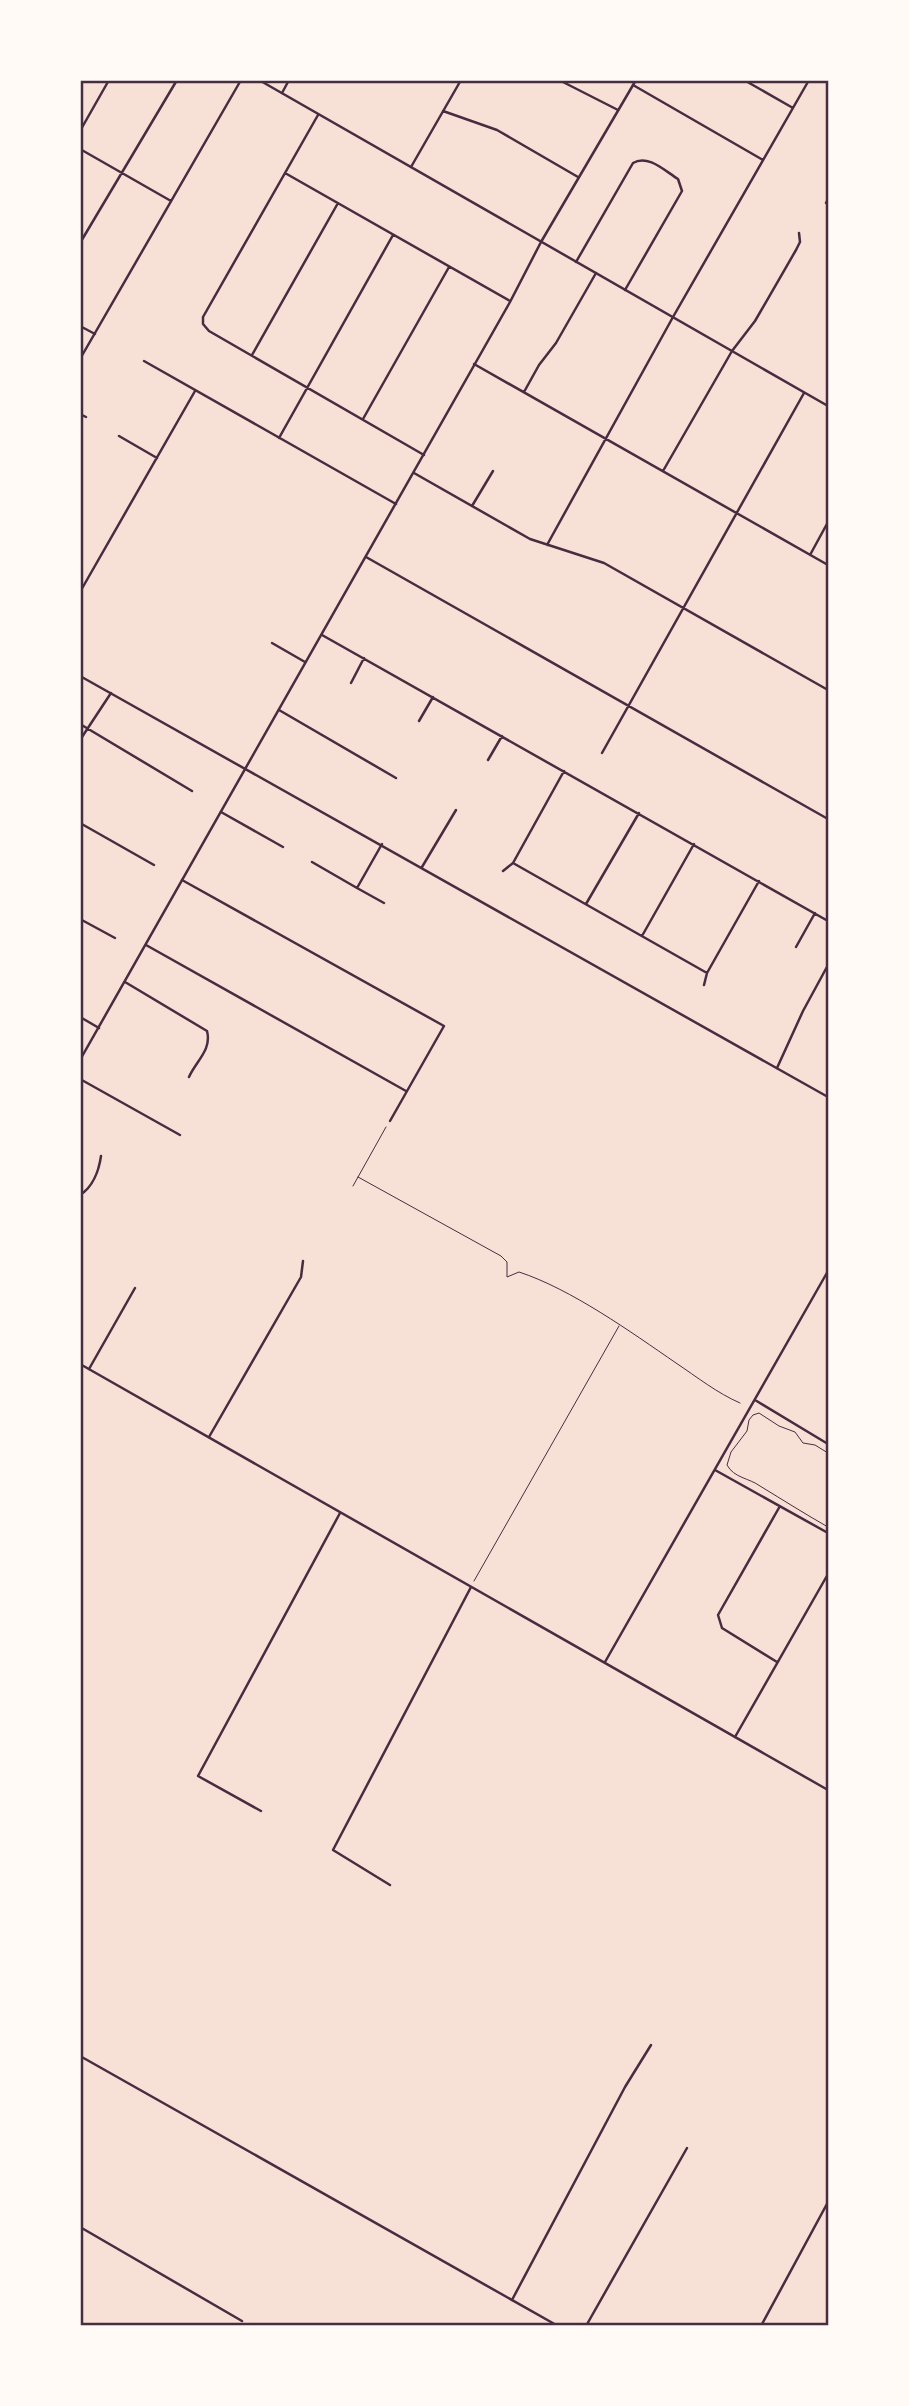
<svg xmlns="http://www.w3.org/2000/svg" width="909" height="2406" viewBox="0 0 909 2406" font-family="'Space Grotesk',sans-serif">
  <rect width="100%" height="100%" fill="#f7e1d7"/>
  <g fill="none" stroke-linecap="round" stroke-linejoin="round">
    <path stroke="#4a2c40" stroke-width="1" d="M358,1177L501,1256L507,1262V1277L519,1272C571,1289 631,1332 676,1363C697,1377 717,1393 740,1403
      M353,1186L386,1127
      M828,1453L815,1445L803,1443L795,1432L779,1426L759,1413L753,1415L749,1420L747,1431L731,1452L727,1465C734,1478 749,1478 760,1486C783,1500 805,1514 828,1527
      M474,1581L619,1326"/>
    <path stroke="#4a2c40" stroke-width="2.5" d="M559,80L618,110
      M744,80L793,108
      M633,85L763,160
      M282,93L289,80
      M443,111L497,130L578,177
      M318,115L203,317V324L209,331L424,455
      M80,131L109,80
      M80,149L171,201
      M411,167L461,80
      M285,173L510,301
      M826,203L828,199
      M80,243L177,80
      M576,262L633,163C648,154 665,171 678,179L682,191L625,290
      M80,326L95,334
      M252,355L338,203
      M80,359L241,80
      M144,361L396,504
      M474,364L828,565
      M524,392L539,365L556,343L596,273
      M80,414L86,417
      M363,419L449,267
      M119,436L157,458
      M279,438L393,235
      M663,471L732,351L755,321L796,250L800,242L799,233
      M414,473L530,539L604,563L828,690
      M472,506L493,471
      M547,545L673,317L809,80
      M810,555L828,522
      M366,557L828,819
      M80,592L195,391
      M322,635L828,921
      M272,643L305,662
      M351,683L364,658
      M279,710L396,778
      M419,721L433,697
      M80,724L192,791
      M80,740L111,693
      M602,753L804,393
      M488,760L502,736
      M221,812L283,847
      M80,823L154,865
      M312,862L357,888L382,844
      M513,863L707,973
      M422,867L456,810
      M503,871L513,863L564,771
      M182,880L444,1026L390,1121
      M357,888L384,903
      M586,904L639,813
      M80,919L115,938
      M642,936L694,844
      M146,945L406,1091
      M796,947L815,913
      M125,982L207,1031C212,1050 196,1061 189,1077
      M704,985L707,973L759,881
      M80,1017L99,1028
      M777,1068L803,1011L828,965
      M80,1079L180,1135
      M80,1195C93,1187 99,1170 101,1156
      M89,1369L135,1288
      M755,1400L828,1444
      M209,1437L301,1277L303,1261
      M715,1470L828,1533
      M605,1662L828,1271
      M777,1662L722,1628L718,1615L780,1506
      M735,1737L828,1574
      M261,1811L198,1776L340,1513
      M390,1885L333,1850L471,1587
      M80,2227L242,2321
      M512,2300L625,2087L651,2045
      M586,2326L687,2148"/>
    <path stroke="#4a2c40" stroke-width="2.5" d="M259,80L828,406
      M80,676L828,1097
      M80,1060L510,302L541,242L636,80
      M80,1364L828,1790
      M80,2056L558,2326
      M761,2326L828,2202"/>
  </g>
  <rect width="909" height="2406" fill="none" stroke="#fffaf5" stroke-width="164"/>
  <rect x="82" y="82" width="745" height="2242" fill="none" stroke="#4a2c40" stroke-width="2.5"/>
</svg>
